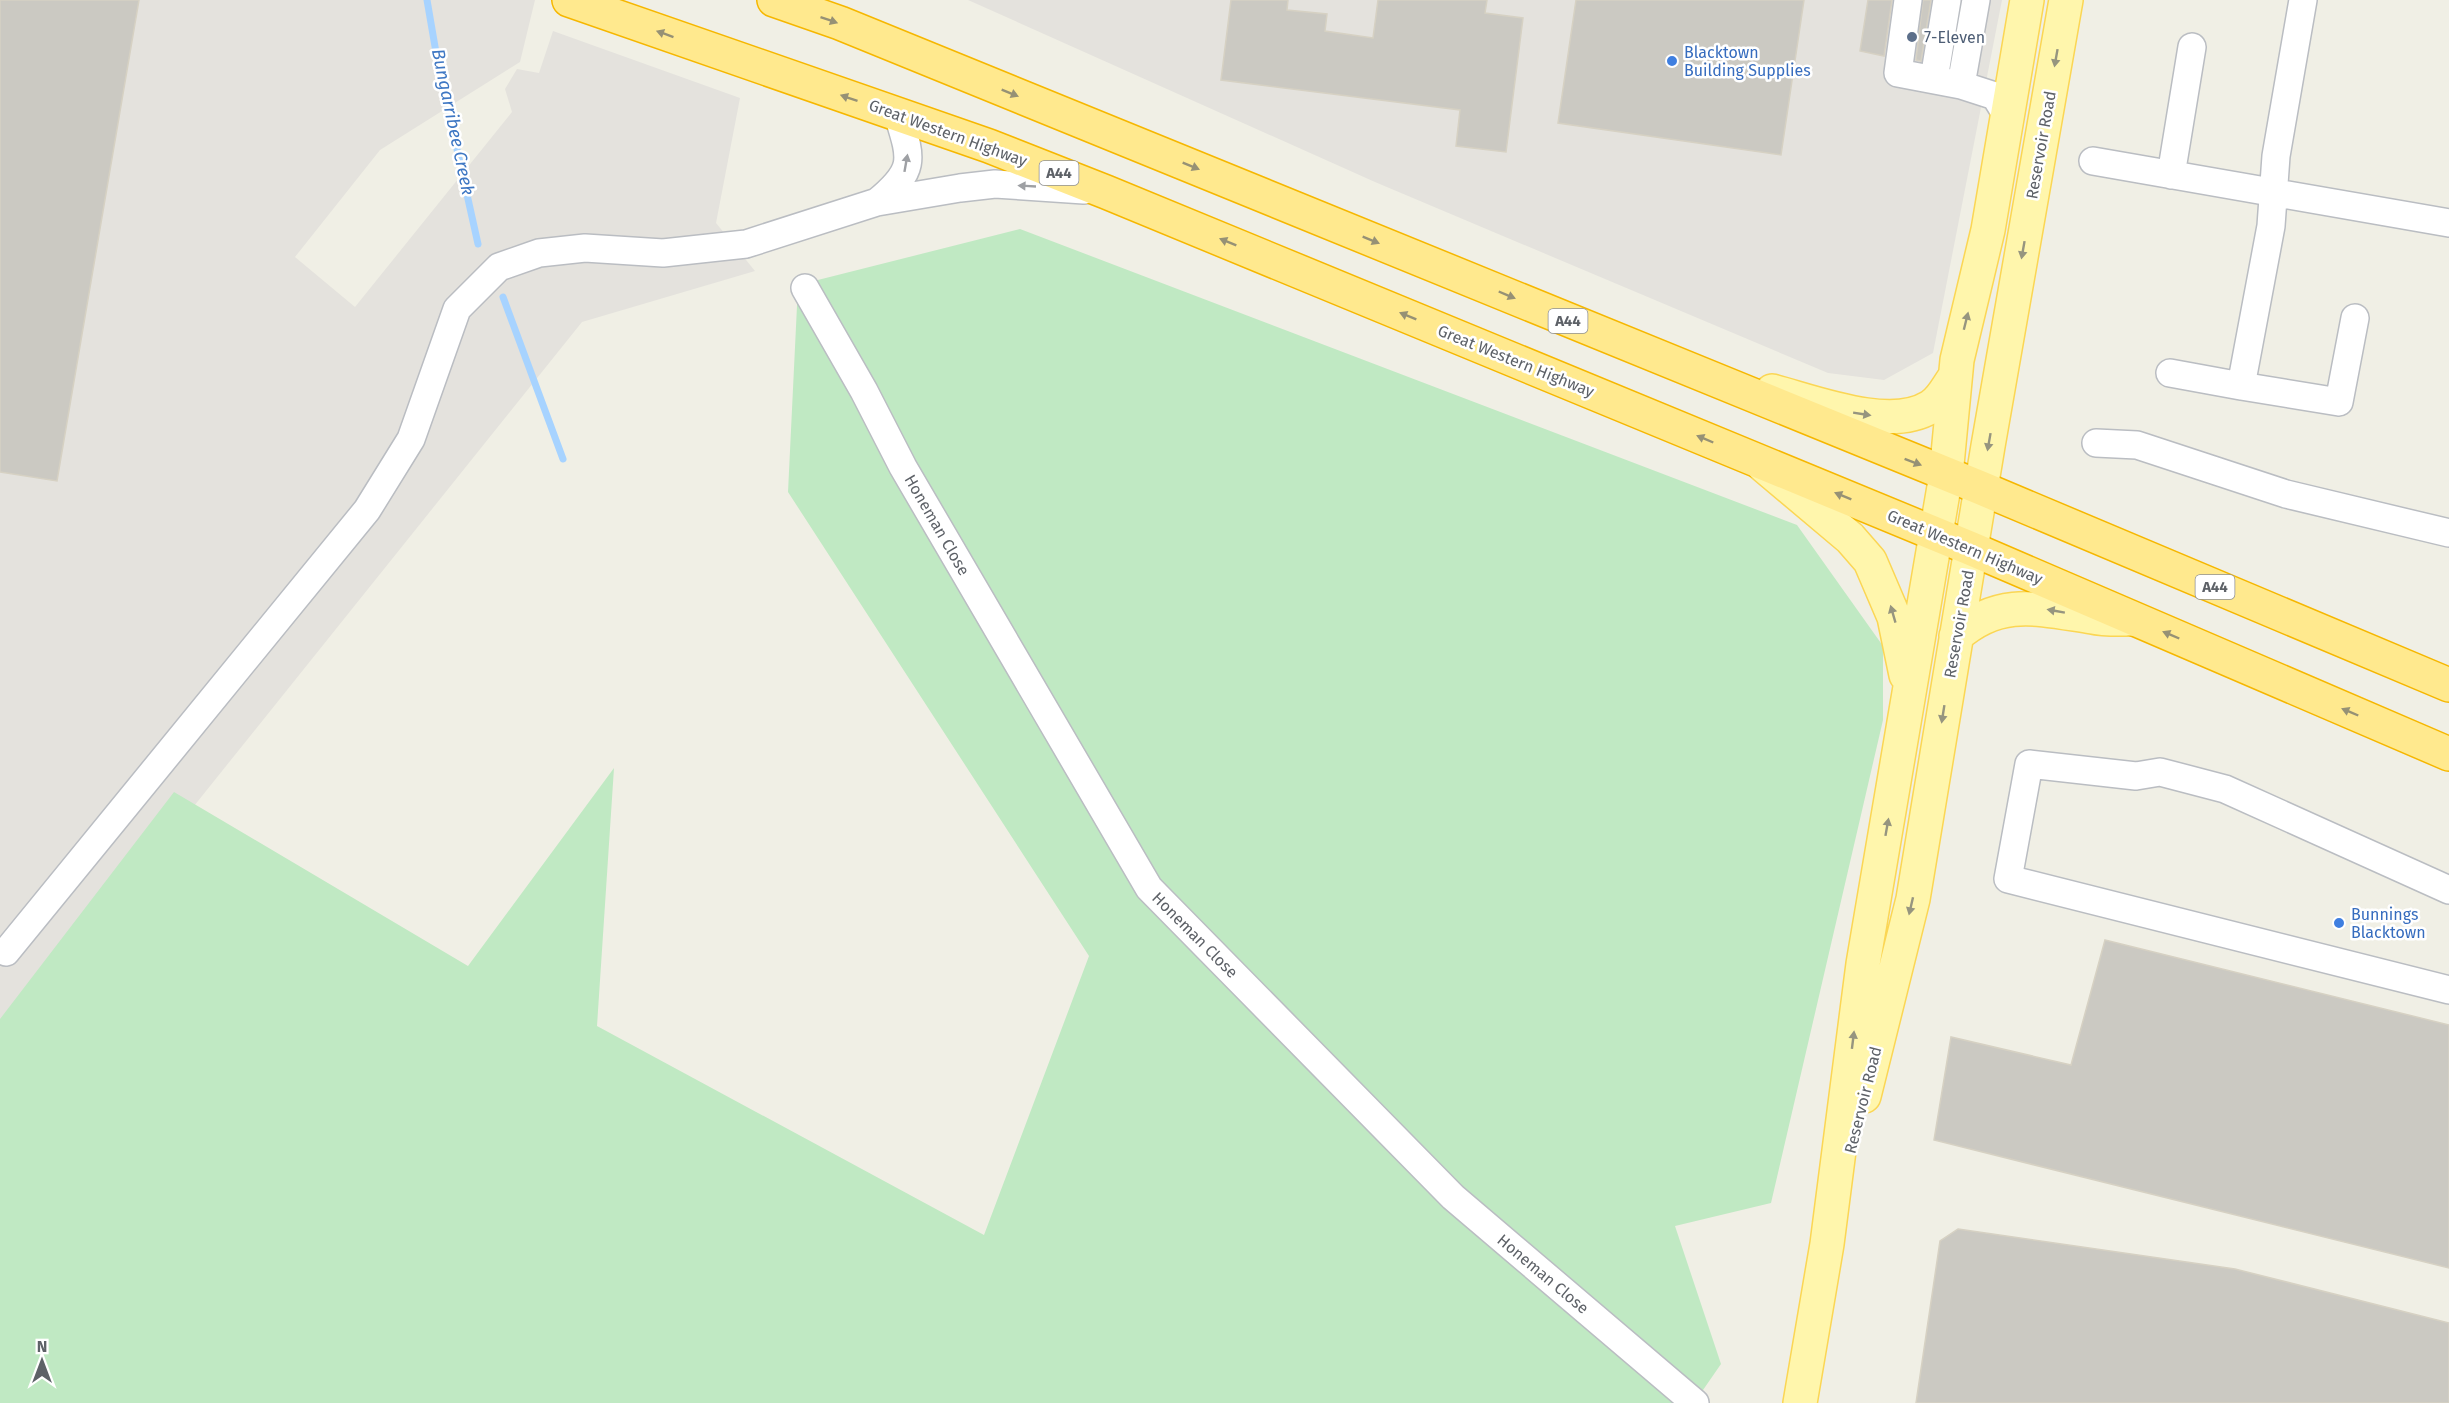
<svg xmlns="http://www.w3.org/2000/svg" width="2449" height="1403" viewBox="0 0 2449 1403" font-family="'Fira Sans',sans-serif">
  <rect width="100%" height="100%" fill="#f0efe5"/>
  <path fill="#e4e2dd" d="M0,0H535L520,62L380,150L295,257L355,307L512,112L505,89L517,69L539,73L553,31L740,98L716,223L755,271L582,322L0,1048Z
    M968,0H2002L1933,353L1884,380L1828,373L1375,182Z"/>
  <path fill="#c0e9c3" d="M1020,229L1797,525L1883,646V720L1771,1203L1675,1226L1721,1364L1694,1403H0V1019L174,792L468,966L614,768L597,1026L984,1235L1089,956L788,492L798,285Z"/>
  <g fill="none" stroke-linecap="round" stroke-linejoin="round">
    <path stroke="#a7d3ff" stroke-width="7" d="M427,0L438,64L478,244
      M503,297L563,459"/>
  </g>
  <path fill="#cbc9c2" stroke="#d6d1c3" stroke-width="1.5" d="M0,0H139L57,481L0,472Z
    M1231,0H1288L1287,10L1327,14L1325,31L1373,38L1378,0H1487L1485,13L1523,18L1506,152L1456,146L1460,110L1221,80Z
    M1576,0H1804L1781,155L1558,123Z
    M1868,0H1892L1884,56L1860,51Z
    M1923,0H1931L1921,61L1916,60Z
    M2105,940L2449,1025V1268L1934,1140L1951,1037L2071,1065Z
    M1958,1229L2235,1269L2449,1323V1403H1916L1940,1241Z"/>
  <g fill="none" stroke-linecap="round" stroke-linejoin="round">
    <defs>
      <path id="minor" d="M1908,0L1898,73L1961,85L1995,96L2008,117
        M2303,0L2276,156L2271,226L2241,386L2339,402L2355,318
        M1934,79L1947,0
        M1961,85L1976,0
        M2093,161L2449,223
        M2171,175L2192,47
        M877,202C916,170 912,160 898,115
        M805,288L864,391L903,467L1149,888L1453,1197L1695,1403
        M2170,373L2241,386
        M2096,443L2137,445L2286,494L2449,533
        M2449,890L2225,789L2160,772L2136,776L2029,764L2008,879L2449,990
        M6,952L367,510L411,439L457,309L499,267L539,253L585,248L663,253L746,244L877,202L960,188L995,184L1084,190"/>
      <path id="major" d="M1772,391C1814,402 1890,432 1930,407C1941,401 1947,388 1954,378
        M1762,464L1850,538L1870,561L1894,617L1906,675
        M1956,636C2000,597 2039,609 2092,617C2105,620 2120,619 2133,619
        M1864,1096L1913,899L1988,446L2066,0
        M1800,1403L1827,1244L1863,964L1946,475L1957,360L1988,230L2027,0"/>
      <path id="highway" d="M569,0L989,146L1106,192L1972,549L2449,754
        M774,0L840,23L1981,488L2449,685"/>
    </defs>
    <use href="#minor" stroke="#babdc2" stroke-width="30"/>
    <use href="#major" stroke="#fbd654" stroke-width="36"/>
    <use href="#highway" stroke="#f6b700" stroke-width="36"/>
    <use href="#minor" stroke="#fff" stroke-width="27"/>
    <use href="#major" stroke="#fff6ac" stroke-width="33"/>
    <use href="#highway" stroke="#ffe98e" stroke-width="33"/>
  </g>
  <defs><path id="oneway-solid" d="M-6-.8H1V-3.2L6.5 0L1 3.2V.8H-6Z" transform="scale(1.5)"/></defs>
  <g fill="#969175">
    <use href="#oneway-solid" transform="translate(829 20) rotate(19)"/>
    <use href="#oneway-solid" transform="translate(665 34) rotate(-160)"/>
    <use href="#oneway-solid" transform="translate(1010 93) rotate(22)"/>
    <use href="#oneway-solid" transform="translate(849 98) rotate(-161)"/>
    <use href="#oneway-solid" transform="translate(1191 166) rotate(22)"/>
    <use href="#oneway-solid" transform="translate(1371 240) rotate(22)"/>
    <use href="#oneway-solid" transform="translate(1228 242) rotate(-158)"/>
    <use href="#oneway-solid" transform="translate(1507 295) rotate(23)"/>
    <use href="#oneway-solid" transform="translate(1408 316) rotate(-158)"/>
    <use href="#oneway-solid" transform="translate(1705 439) rotate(-157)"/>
    <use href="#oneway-solid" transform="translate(1913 462) rotate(21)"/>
    <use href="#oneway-solid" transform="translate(1843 496) rotate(-158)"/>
    <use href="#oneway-solid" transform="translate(2171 635) rotate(-157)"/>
    <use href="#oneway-solid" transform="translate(2350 712) rotate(-157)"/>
  </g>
  <g fill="#96957f">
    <use href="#oneway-solid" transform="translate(2056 58) rotate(100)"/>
    <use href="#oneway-solid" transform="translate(2023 250) rotate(100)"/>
    <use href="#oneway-solid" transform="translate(1966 321) rotate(-76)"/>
    <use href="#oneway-solid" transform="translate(1862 414) rotate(9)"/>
    <use href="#oneway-solid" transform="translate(1989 442) rotate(100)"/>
    <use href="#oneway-solid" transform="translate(2056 611) rotate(-170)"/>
    <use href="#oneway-solid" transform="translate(1893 614) rotate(-106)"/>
    <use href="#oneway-solid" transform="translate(1943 714) rotate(99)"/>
    <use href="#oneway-solid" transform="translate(1887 827) rotate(-80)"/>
    <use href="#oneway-solid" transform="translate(1911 906) rotate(103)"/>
    <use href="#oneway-solid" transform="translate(1853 1040) rotate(-83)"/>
  </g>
  <g fill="#9ea0a4">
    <use href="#oneway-solid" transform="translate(906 163) rotate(-80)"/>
    <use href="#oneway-solid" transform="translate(1027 186) rotate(-177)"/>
  </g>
  <circle fill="#5c6f8a" stroke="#fff" stroke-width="2" cx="1912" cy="37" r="6"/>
  <g fill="#3f7fe0" stroke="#fff" stroke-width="2">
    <circle cx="1672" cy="61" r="6"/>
    <circle cx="2339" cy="923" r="6"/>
  </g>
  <g text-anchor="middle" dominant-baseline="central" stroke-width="5" stroke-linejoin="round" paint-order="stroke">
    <g fill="#fff" stroke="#8e9095" stroke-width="1.5">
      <rect x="1039.5" y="161" width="39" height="24" rx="4.5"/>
      <rect x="1548.5" y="309" width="39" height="24" rx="4.5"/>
      <rect x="2195.5" y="575" width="39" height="24" rx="4.5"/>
    </g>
    <g font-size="15" font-weight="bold" fill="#5d6167">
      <text x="1059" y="173">A44</text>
      <text x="1568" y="321">A44</text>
      <text x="2215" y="587">A44</text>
    </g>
    <g font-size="16" fill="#4e5e75" stroke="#fff" text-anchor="start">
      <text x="1924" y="37">7-Eleven</text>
    </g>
    <g font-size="16" fill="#366cbe" stroke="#fff" text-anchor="start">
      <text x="1684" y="52">Blacktown<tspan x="1684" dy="18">Building Supplies</tspan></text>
      <text x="2351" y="914">Bunnings<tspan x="2351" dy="18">Blacktown</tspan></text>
    </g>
    <g font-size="16" fill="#5d6167" stroke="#fff">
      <text transform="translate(948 133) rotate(20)">Great Western Highway</text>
      <text transform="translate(2041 145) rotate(-80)">Reservoir Road</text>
      <text transform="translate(1516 361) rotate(22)">Great Western Highway</text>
      <text transform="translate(937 525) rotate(60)">Honeman Close</text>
      <text transform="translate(1965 547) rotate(23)">Great Western Highway</text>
      <text transform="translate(1959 624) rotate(-80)">Reservoir Road</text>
      <text transform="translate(1195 935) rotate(45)">Honeman Close</text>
      <text transform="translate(1863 1100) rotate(-76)">Reservoir Road</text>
      <text transform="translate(1543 1274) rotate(40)">Honeman Close</text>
    </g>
    <g font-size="18" font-style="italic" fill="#3e77c3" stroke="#fff">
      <text transform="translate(453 122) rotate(78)">Bungarribee Creek</text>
    </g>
  </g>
  <g transform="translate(42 1361)" stroke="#ffffff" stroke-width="4.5" paint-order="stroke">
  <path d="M0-4.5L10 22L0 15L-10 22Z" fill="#5d6167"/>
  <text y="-9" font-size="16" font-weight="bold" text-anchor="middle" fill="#5d6167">N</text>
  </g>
</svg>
